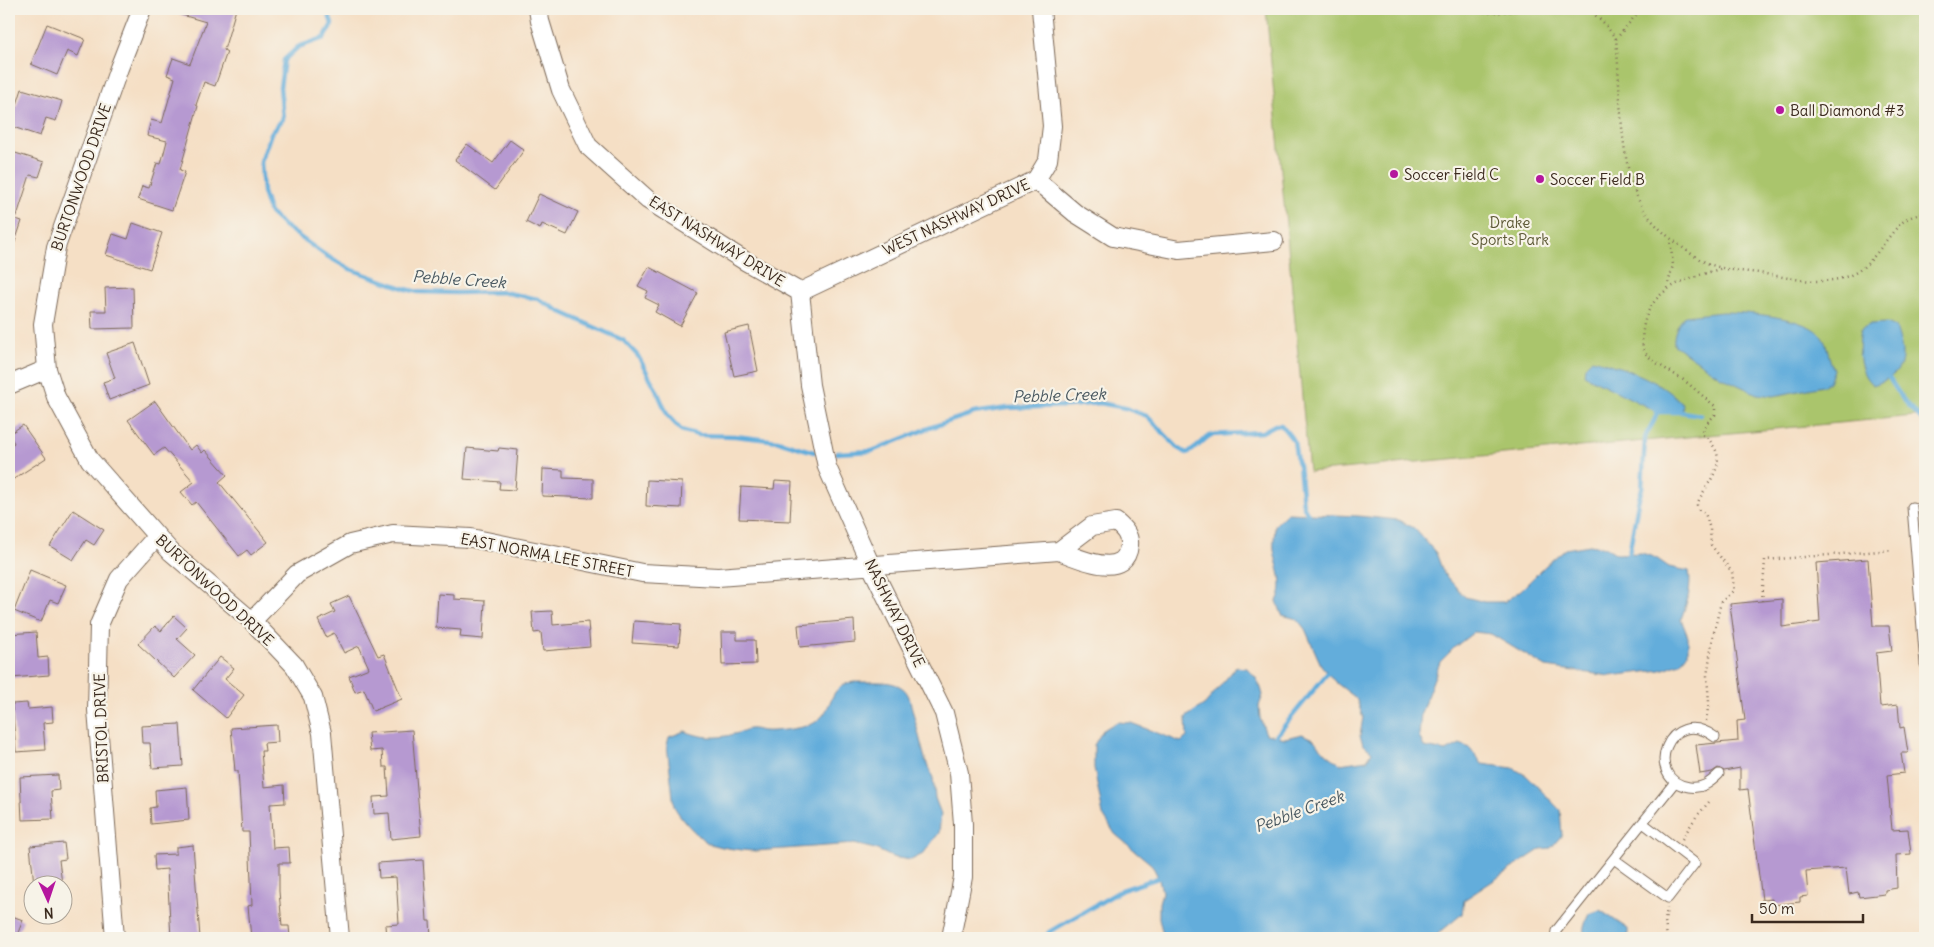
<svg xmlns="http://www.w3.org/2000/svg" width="1934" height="947" viewBox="0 0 1934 947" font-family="Delius,sans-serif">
  <rect width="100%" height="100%" fill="#f7f3e8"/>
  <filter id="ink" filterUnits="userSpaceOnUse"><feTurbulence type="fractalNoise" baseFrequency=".02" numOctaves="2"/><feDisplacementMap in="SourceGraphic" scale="10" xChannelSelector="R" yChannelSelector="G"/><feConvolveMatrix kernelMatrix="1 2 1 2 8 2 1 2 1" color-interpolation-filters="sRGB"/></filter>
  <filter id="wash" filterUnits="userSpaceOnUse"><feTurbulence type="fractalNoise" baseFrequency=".0096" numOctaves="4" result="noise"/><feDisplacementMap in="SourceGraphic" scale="20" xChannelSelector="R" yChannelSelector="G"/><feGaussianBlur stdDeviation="1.12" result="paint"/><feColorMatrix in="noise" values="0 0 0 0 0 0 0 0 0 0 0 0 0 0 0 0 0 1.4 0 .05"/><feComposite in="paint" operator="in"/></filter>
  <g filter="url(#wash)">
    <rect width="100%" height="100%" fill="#f5dfc5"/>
    <path fill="#aac56c" stroke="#727845" d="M1266,9H1925V415L1309,472Z"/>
    <path fill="#63addb" stroke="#4f6c7c" d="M1722,312C1745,312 1810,317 1822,337C1829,347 1828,359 1834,370L1829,382L1823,386L1774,396L1757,394L1721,377L1674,345C1673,333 1677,325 1685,316Z
      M1887,323L1896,327C1906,357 1907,374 1873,385C1857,373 1858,347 1861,329L1871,324Z
      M1592,359C1621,366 1666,382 1683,405L1682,412H1657L1584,375L1585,366Z
      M1287,513L1358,516L1398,520L1414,528L1436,553L1444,574L1465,597L1485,602H1504L1521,590L1545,566L1565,549L1590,545L1607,548L1617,554L1642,553L1656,558L1669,567L1689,571C1692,588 1687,603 1681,619L1688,637V654L1680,663L1661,670L1610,676L1546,667L1491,634L1474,632L1456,646L1440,662L1421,713L1419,736L1424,747L1446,751L1460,744L1470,748L1482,764L1513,768L1527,776L1560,810L1562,835L1551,848L1541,849L1464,900L1462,914L1433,938H1168L1163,935L1159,918V903L1162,892L1159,879L1152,865L1115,834L1103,815L1094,768V745L1103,730L1117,722L1131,723L1181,742L1187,737L1186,717L1205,704L1236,667L1247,668L1256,678L1261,688L1263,695L1259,706L1260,718L1266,734L1285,738L1302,734L1313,739L1327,754L1340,764L1367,760L1372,752L1363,744L1360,736L1363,717L1356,698L1335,682L1321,665L1305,629L1297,619L1282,615L1277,601C1286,584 1277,568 1274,550C1273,542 1275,533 1275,525Z
      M854,682C872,683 902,677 909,697L925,759L933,778L935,798L941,814L939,833L923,854L911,860L892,857L875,849L854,844L755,851C746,851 715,847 708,843C698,837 679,817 674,806L667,745L669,737L685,731C700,738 719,739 734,734C741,733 746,728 753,729C757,729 760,731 764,731C774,732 806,728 814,723C836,710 825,686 854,682Z
      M1600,910L1628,929V938H1586C1581,930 1585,922 1589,914Z"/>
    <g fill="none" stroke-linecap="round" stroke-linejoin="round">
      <path stroke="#63addb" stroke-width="4.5" d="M327,9L332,24L324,38L298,47L284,60L280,87L283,119L271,133L261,162L263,192L268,208L270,213L283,225L325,255L350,269L406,289L418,292L457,293L503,292L538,299L561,312L623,340L638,356L656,389L668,416L681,430L698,435L735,436L778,441L814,452
        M1889,378L1902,398L1925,423
        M837,453L872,451L929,428L974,413L1007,408L1068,406L1100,403L1125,408L1147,416L1178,448L1186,453C1197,450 1202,440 1211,435L1262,432L1275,425H1281L1294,441L1297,461L1299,465L1303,505L1310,518
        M1629,554L1638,502L1642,488L1645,438C1648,428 1655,423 1657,412H1682L1700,415
        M1273,741L1276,736L1331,669
        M1045,938L1049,932L1122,890L1164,876"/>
    </g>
    <g id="blocks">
      <path fill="#b699d1" d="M172,9H236L224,50L227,52L215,86L204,82L196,105L198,106L180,170L185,172L172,210L138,199L142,186L149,188L157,163L161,164L167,141L147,136L151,120L162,123L175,78L167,75L173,58L190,64L206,22L172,12Z
        M47,24L85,39L78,56L67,51L57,75L31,64Z
        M22,89L62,101L56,121L46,118L40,136L10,126Z
        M510,140L524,150L495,190L455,160L467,144L493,163Z
        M9,151L44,162L39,177L30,175L16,219L22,221L11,254H9Z
        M539,194L578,212L567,235L542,224L540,229L526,222Z
        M133,223L162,233L150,269L106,255L113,234L128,239Z
        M649,267L698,293L680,326L655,312L659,305L645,298L648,291L638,286Z
        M133,287L134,328L92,329L91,311H106L105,288Z
        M749,326L758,371L734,376L724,332Z
        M135,343L149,385L109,400L103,382L115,378L106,353Z
        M155,401L190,450L196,445L202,453L205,450L227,475L219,482L268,542L251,555L247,550L239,556L196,502L192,505L181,492L194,482L164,448L154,455L128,420Z
        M23,425L46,458L9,482V447L14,443L9,434Z
        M467,448L498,451L499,448L518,450L515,490L499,489L500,482L464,479Z
        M543,469L563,470V478L593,479V498L542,496Z
        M647,480L682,482L681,508L646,506Z
        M775,481L792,482L790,521L739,519L741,487L774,489Z
        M73,510L104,530L94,545L86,540L73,560L50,546Z
        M1868,559L1873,626H1889L1892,651L1876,653L1880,707L1898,705L1900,728L1904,727L1908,753H1901L1904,773L1887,775L1892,830L1908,829L1911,854L1896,855L1897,888L1885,890V894L1859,897L1858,892L1849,894L1846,868L1806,871L1808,896L1800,897V902L1773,905L1772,899L1762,900L1748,789L1740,790V768L1724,771L1718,768L1712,772L1700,774L1696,745L1738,741L1737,721L1745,720L1730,604L1782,599V627L1820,622L1816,563Z
        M30,570L66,585L58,603L50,600L41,622L14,611Z
        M438,594L454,595V599L485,601L483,639L460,637L461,630L436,628Z
        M349,596L378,656L384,654L402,699L373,711L364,689L355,692L349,676L369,668L359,646L344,653L334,633L326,637L318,620L335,612L331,604Z
        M552,611L553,625L588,622L590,647L543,651L541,632L534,633L532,612Z
        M174,616L187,628L177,639L195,655L174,678L138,644L155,626L161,631Z
        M854,620L855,642L800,647L798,625Z
        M634,621L681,624L679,646L632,643Z
        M36,632L38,658L48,657L49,675L11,678L9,634Z
        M721,632H737V640H755L756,664L722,665Z
        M220,657L234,668L225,679L244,695L226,718L193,690Z
        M27,703L28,709L52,707L53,722L43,723L45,750L16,752L12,704Z
        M180,724L183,766L152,768L150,743H142L141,726Z
        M277,725L278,742L264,743L265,751H261L264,787L284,785L285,803L270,804L273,848L289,847L290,863H279V891L282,926H289L290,938H251L248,906L252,905L249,832H242L238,771H235L231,728Z
        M412,730L421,836L391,839L389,813L374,814L373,797L389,796L387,767H383L382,750L370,751L368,733Z
        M58,775L59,790L51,791L53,819L22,820L20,777Z
        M187,787L189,820L151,824L150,808L156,807L155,790Z
        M64,843L66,859L59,860L62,884H34L30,846Z
        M193,845L200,938H171L167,869L155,870L154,855L176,854V847Z
        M423,860L427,921H430L431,938H386L385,925L399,924L396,877L379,878L378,863Z
        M9,915L23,920L16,938H9Z"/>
    </g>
  </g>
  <g filter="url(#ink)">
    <use href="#blocks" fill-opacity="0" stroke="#7c6958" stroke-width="1"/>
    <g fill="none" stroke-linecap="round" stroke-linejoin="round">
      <defs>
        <path id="lane" d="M1912,507L1925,664
          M1715,737C1668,703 1642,780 1689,787C1702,789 1710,783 1719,774
          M1614,859L1668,898L1695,863L1643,823
          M1555,938L1556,931L1675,782"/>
        <path id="street" d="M142,9L119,68L56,247L43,324L47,369L56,397L90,460L171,552L252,621L294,665L313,697L322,733L340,938
          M538,9L540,21L561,90L588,146L648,200L745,261L800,292
          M1036,180L1075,213L1113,237L1179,250L1274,241
          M800,292L810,385L827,467L871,566L944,713L959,773L963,824V877L951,938
          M800,292L1036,180L1048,160L1052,126L1041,9
          M9,385L47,369
          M252,621L297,574L350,544L393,534L471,538L642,573L718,577L1059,551C1078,558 1126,581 1129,545C1130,535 1124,529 1116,522L1092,526L1059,551
          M115,938L97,710L99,625L119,579L157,536"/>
      </defs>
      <use href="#lane" stroke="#7c6958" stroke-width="11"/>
      <use href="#street" stroke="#7c6958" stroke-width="20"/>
      <path stroke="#7c6958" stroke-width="2.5" stroke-dasharray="1 4" stroke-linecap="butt" d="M1475,9L1488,13L1545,9
        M1588,9L1604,23L1616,39C1621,87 1618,160 1640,203C1648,219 1664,234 1678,244C1687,251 1696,258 1707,263C1723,270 1741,271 1759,273C1787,277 1820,287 1848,276C1874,267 1885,236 1904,221C1910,216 1918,215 1925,213
        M1616,39L1641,9
        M1667,288L1673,265L1670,239
        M1762,601L1765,560L1893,550
        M1706,721L1709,702L1707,676L1713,636L1721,602L1734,590L1732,572L1711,545L1710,529L1705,513L1699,510L1697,505C1703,487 1727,467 1714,447C1711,442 1709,438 1703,435C1702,426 1709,421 1715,415V406C1705,398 1695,389 1685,381C1672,372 1658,366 1647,355C1641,349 1642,337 1643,329C1650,286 1687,279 1723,268
        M1682,839L1696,817L1709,802
        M1667,938L1665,921L1667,908"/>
      <use href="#lane" stroke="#fff" stroke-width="9"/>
      <use href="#street" stroke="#fff" stroke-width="18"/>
    </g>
  </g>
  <g fill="#b5179e" stroke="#f7f3e8" stroke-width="2">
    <circle cx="1780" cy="110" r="5"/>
    <circle cx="1394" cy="174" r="5"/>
    <circle cx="1540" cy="179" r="5"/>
  </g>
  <g text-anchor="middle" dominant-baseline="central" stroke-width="4.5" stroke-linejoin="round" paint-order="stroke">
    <g font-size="15" fill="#3b2a1e" stroke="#f7f3e8" text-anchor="start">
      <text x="1790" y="110">Ball Diamond #3</text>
      <text x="1404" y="174">Soccer Field C</text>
      <text x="1550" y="179">Soccer Field B</text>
    </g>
    <g font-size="15" fill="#3b2a1e" stroke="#f7f3e8">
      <text transform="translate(81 177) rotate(-71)">BURTONWOOD DRIVE</text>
      <text transform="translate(956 217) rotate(-25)">WEST NASHWAY DRIVE</text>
      <text transform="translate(717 241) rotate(32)">EAST NASHWAY DRIVE</text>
      <text transform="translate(547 555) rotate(11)">EAST NORMA LEE STREET</text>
      <text transform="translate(215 590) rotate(43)">BURTONWOOD DRIVE</text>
      <text transform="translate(895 613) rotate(64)">NASHWAY DRIVE</text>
      <text transform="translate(101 728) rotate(-92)">BRISTOL DRIVE</text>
    </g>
    <g font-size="15" fill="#5c5835" stroke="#f7f3e8">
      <text x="1510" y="222">Drake<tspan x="1510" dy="17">Sports Park</tspan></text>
    </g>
    <g font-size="16" font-style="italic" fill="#495860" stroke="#f7f3e8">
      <text transform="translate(459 279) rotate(4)">Pebble Creek</text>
      <text transform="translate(1059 395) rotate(-2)">Pebble Creek</text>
      <text transform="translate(1299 811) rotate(-20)">Pebble Creek</text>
    </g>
  </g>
  <rect width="1934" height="947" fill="none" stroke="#f7f3e8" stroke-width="30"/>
  <g transform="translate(48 900) rotate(177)"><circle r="24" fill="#f7f3e8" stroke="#aca397"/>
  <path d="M0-4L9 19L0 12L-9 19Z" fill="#b5179e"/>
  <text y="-8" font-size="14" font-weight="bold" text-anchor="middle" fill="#3b2a1e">N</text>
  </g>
  <path d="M1752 914v8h111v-8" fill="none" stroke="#3b2a1e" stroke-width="2.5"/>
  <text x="1759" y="914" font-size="15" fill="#3b2a1e" stroke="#f7f3e8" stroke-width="4" paint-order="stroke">50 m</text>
</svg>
